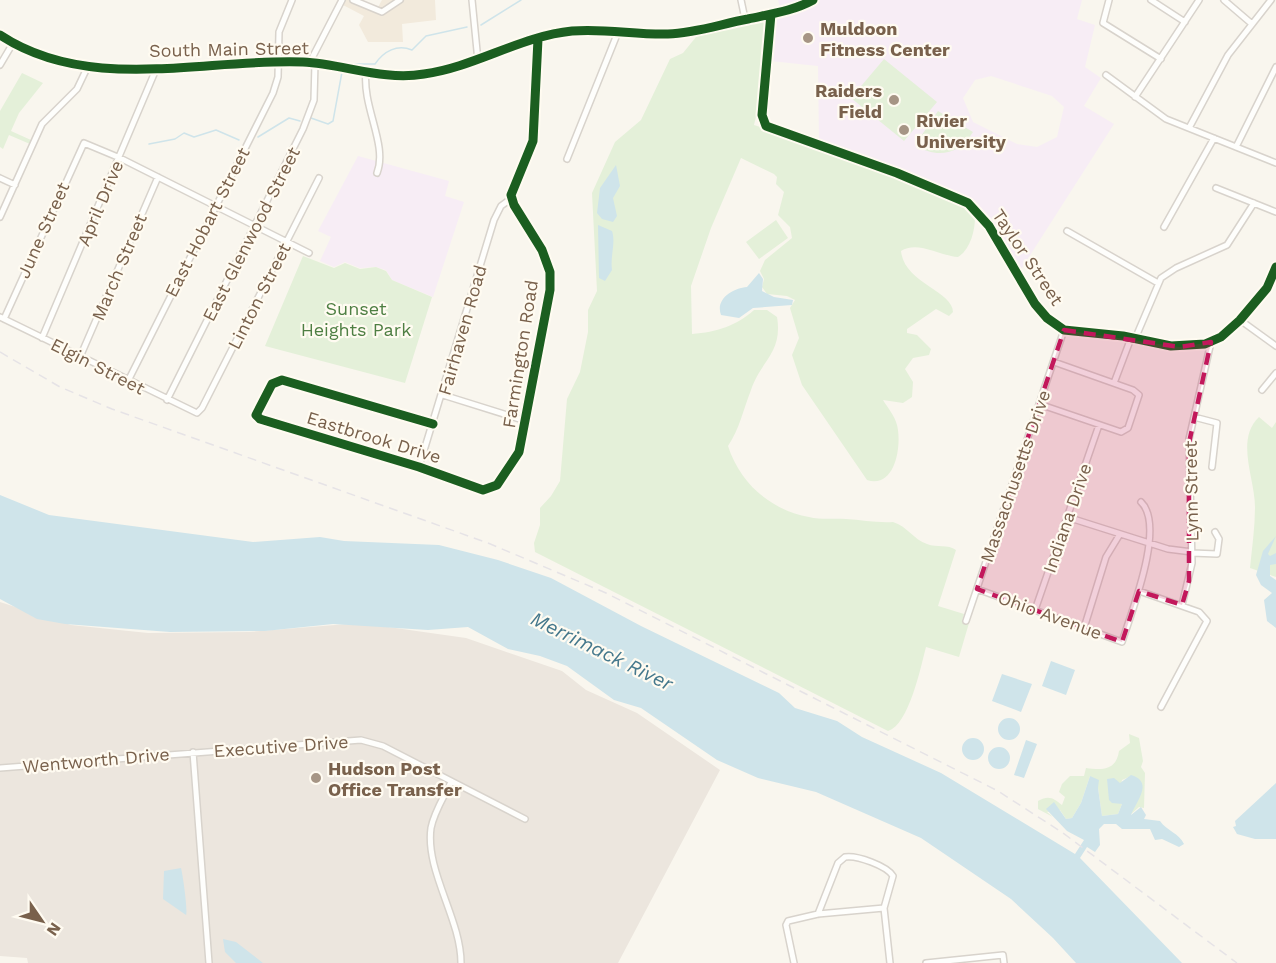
<svg xmlns="http://www.w3.org/2000/svg" width="1276" height="963" viewBox="0 0 1276 963" font-family="'Work Sans',sans-serif">
  <rect width="100%" height="100%" fill="#f9f6ee"/>
  <path fill="#f2eadc" d="M346,0H360L377,9L382,0H435L436,20L402,24L403,42H368L359,25L364,16L343,5Z"/>
  <path fill="#ece6de" d="M0,602L71,625L148,633L249,632L360,623L466,638L562,671L586,690L637,713L720,770L618,963H28L27,958L0,956Z"/>
  <path fill="#f7edf5" fill-rule="evenodd" d="M778,0H1082L1077,19L1095,25L1085,67L1101,78L1084,106L1114,124L1020,271L986,217L972,203L958,195L819,141L818,66L770,61L774,17L782,14ZM991,76L1052,96L1064,107L1057,137L1037,147L1017,144L973,122L963,98L975,80Z
    M358,156L449,181L445,196L464,202L433,297L392,280L386,270L376,267L360,268L345,262L334,267L320,261L331,237L318,231Z"/>
  <path fill="#e4f0d9" d="M762,20L766,27L760,99L754,125L812,144L952,198L966,206L975,217C975,231 970,250 958,257C941,256 917,240 901,251C904,283 953,291 953,312L949,316L936,309L907,329V333L917,335L931,349L929,355L913,358L905,369L913,382L912,397L903,403L883,400C887,407 895,416 897,425C902,444 896,489 867,480L802,385L792,355L799,338L790,308L795,300L787,296L767,294L762,287L764,279L760,271L765,260L792,238L790,227L778,215L784,192L776,184L777,177L774,174L741,158L711,228L691,286L692,334C717,332 736,326 754,310H767L777,317C783,353 761,360 751,390C743,410 740,428 728,446C740,483 770,510 809,517C821,520 834,518 846,519C862,520 877,523 893,522C907,526 914,540 927,544C937,548 948,544 956,550L938,606L964,614L962,621L969,623L959,657L926,647C921,666 909,725 888,731L535,552L534,543L540,525V508L551,496L560,481L567,399L580,372L588,332V310L597,291L592,193L615,142L641,120L670,59L683,53L696,37Z
    M884,59L937,102L904,141L851,98Z
    M22,73L43,83L19,113L11,131L31,140L30,144L9,135L3,149L0,147V111Z
    M938,111L973,132C959,155 937,159 915,145Z
    M776,220L788,238L759,259L746,242Z
    M303,256L334,268L345,263L360,269L376,267L386,271L392,280L432,297L405,383L265,346Z
    M1259,417L1272,428L1276,422V577L1250,568C1252,548 1255,527 1255,507C1255,478 1235,440 1259,417Z
    M1129,734L1139,738L1143,761L1141,767L1145,773L1144,808L1139,807L1130,815L1135,804L1131,776L1122,780L1117,802L1122,804L1118,814L1102,816L1098,788L1090,776L1081,803L1072,818L1066,819L1060,810L1047,812L1053,817L1038,809V801C1049,795 1053,798 1062,805L1065,797L1059,792L1062,784L1070,776H1084L1086,768C1102,770 1116,771 1119,751L1130,743Z"/>
  <path fill="#cfe4ea" d="M616,165L620,186L613,198L617,216L613,222L602,219L597,213L600,188Z
    M598,225L612,231C616,243 610,256 612,270L605,281L599,278Z
    M759,273L763,279L762,291L774,297L793,300L792,305L753,308L739,318L721,315C715,299 733,288 747,287Z
    M0,495L49,515L253,542L320,537L344,541L439,545L498,560L551,578L641,626L779,693L795,708L837,721L862,737L941,773L1075,854L1084,840L1067,831L1046,809L1054,802L1066,819L1072,818L1081,803L1090,776L1099,780L1098,788L1102,816L1118,814L1122,804L1112,803L1109,800L1107,779L1114,778L1120,783L1131,775C1155,782 1135,803 1131,815L1141,807L1146,815L1144,819L1160,821C1167,831 1179,833 1184,844L1179,847L1162,839L1155,840L1150,829H1122L1116,824H1104L1099,829L1100,845L1095,852L1087,847L1080,858L1182,963H1076L1053,938L1011,899L921,838L816,792L758,778L717,760L641,708L614,700L567,666L540,656L508,649L468,627L428,630L333,624L265,631L170,632L65,624L37,619L0,599Z
    M1276,536L1268,554L1270,556L1276,553V564L1270,565V576L1276,580V628L1267,621L1264,600L1272,593L1261,585L1256,575L1263,551Z
    M1051,661L1075,670L1066,695L1042,686Z
    M1002,674L1032,684L1021,712L992,701Z
    M998 729a11 11 0 1 1 22 0a11 11 0 1 1-22 0Z
    M962 749a11 11 0 1 1 22 0a11 11 0 1 1-22 0Z
    M1026,740L1037,744L1024,778L1014,775Z
    M988 758a11 11 0 1 1 22 0a11 11 0 1 1-22 0Z
    M1276,783V839H1255L1237,834L1233,827L1236,826L1235,821Z
    M181,868C183,876 188,911 186,915L163,899L164,871Z
    M223,939L236,942L263,963H236L225,952Z"/>
  <g fill="none" stroke-linecap="round" stroke-linejoin="round">
    <path stroke="#cfe4ea" stroke-width="1.5" d="M481,25L521,0
      M351,64H375C384,51 397,44 412,50L426,36L467,27
      M311,118L328,124L333,121L342,72
      M258,137L289,118L300,121
      M149,144L175,139L184,133L194,137L216,130L239,140"/>
    <defs>
      <path id="minor" d="M353,0L382,12L400,0
        M472,0L478,61
        M741,0L745,19
        M1109,0L1103,23L1161,59
        M1151,0L1185,22
        M1224,0L1252,24
        M771,14L762,115L766,126L897,173L968,203L989,226L1035,304L1047,318L1064,330L1123,336L1171,346L1205,344L1221,337L1240,320L1267,288L1276,267
        M0,35C89,94 204,58 303,62C344,64 383,81 424,74C475,67 521,36 572,31C604,28 636,35 668,34C695,33 721,24 748,19C770,14 793,11 813,0
        M310,62L342,0
        M0,65L13,43
        M366,72C362,107 388,145 377,173
        M1106,75L1166,119L1276,163
        M1135,97L1199,0
        M1189,128L1228,55L1271,0
        M1236,147L1276,67
        M567,159L618,32
        M0,178L15,185
        M1216,188L1276,212
        M0,217L42,124L77,89L88,66
        M1164,227L1214,138
        M1067,231L1158,283
        M0,317L197,413L202,408L319,178
        M4,319L84,143L120,158L309,253
        M1240,320L1276,346
        M42,338L157,67
        M1135,339L1161,278L1176,268L1227,245L1254,203
        M80,357L158,177
        M128,381L273,93L278,77L279,32L292,0
        M1114,383L1131,338
        M1262,390L1276,373
        M443,395L526,421
        M167,400L303,129L314,100L315,63
        M1039,404L1121,432L1128,428L1139,395L1133,390L1054,362
        M1194,417L1217,423L1212,467
        M433,424L282,380L272,384L256,415L260,419L419,467L483,490L497,485L519,452L550,290V272L542,250L514,205L511,195L533,141L538,39
        M419,467L494,220L501,206L512,198
        M1067,517L1168,549L1192,552
        M1192,553L1217,554L1219,539L1215,532
        M977,589L1122,642C1131,613 1166,526 1141,502
        M1139,591L1199,612L1207,621L1161,707
        M1182,605L1192,563L1189,439L1211,342
        M1035,610L1099,425
        M966,621L1064,330
        M1084,628L1106,557L1120,534
        M193,752L209,963
        M0,768L361,740L383,746L525,819
        M451,782C444,797 434,812 431,828C425,871 461,919 461,963
        M818,914L838,863L845,857C857,855 887,866 893,876L884,908L890,963
        M794,963L786,925L788,921L818,914L884,908
        M926,963L1003,955L1004,963"/>
    </defs>
    <use href="#minor" stroke="#d8d3cc" stroke-width="8"/>
    <use href="#minor" stroke="#fefefc" stroke-width="5"/>
    <path stroke="#e6e3e6" stroke-width="1.5" stroke-dasharray="9 6" stroke-linecap="butt" d="M0,352L60,387L112,409L488,543L606,593L998,791L1063,833L1237,963"/>
    <defs>
      <path id="cycleway" d="M771,14L762,115L766,126L897,173L968,203L989,226L1035,304L1047,318L1064,330L1123,336L1171,346L1205,344L1221,337L1240,320L1267,288L1276,267
        M0,35C89,94 204,58 303,62C344,64 383,81 424,74C475,67 521,36 572,31C604,28 636,35 668,34C695,33 721,24 748,19C770,14 793,11 813,0
        M433,424L282,380L272,384L256,415L260,419L419,467L483,490L497,485L519,452L550,290V272L542,250L514,205L511,195L533,141L538,39"/>
    </defs>
    <use href="#cycleway" stroke="#fffbf1" stroke-width="13"/>
    <use href="#cycleway" stroke="#1b5e20" stroke-width="9"/>
  </g>
  <path fill="#c2185b" fill-opacity="0.2" stroke="#c2185b" stroke-width="4.5" stroke-dasharray="12 8" stroke-linejoin="round" d="M1064,330L1180,347L1211,342L1189,443V581L1182,605L1139,591L1122,642L977,589Z"/>
  <g fill="#a69585" stroke="#fffbf1" stroke-width="2">
    <circle cx="808" cy="38" r="6"/>
    <circle cx="894" cy="100" r="6"/>
    <circle cx="904" cy="130" r="6"/>
    <circle cx="316" cy="778" r="6"/>
  </g>
  <g text-anchor="middle" dominant-baseline="central" stroke-width="4.5" stroke-linejoin="round" paint-order="stroke">
    <g font-size="18" font-weight="bold" fill="#79614c" stroke="#fffbf1" text-anchor="start">
      <text x="820" y="28">Muldoon<tspan x="820" dy="21">Fitness Center</tspan></text>
      <text x="882" y="90" text-anchor="end">Raiders<tspan x="882" dy="21">Field</tspan></text>
      <text x="916" y="120">Rivier<tspan x="916" dy="21">University</tspan></text>
      <text x="328" y="768">Hudson Post<tspan x="328" dy="21">Office Transfer</tspan></text>
    </g>
    <g font-size="18" fill="#79614c" stroke="#fffbf1">
      <text transform="translate(229 49) rotate(-1)">South Main Street</text>
      <text transform="translate(100 203) rotate(-67)">April Drive</text>
      <text transform="translate(207 222) rotate(-63)">East Hobart Street</text>
      <text transform="translate(43 230) rotate(-66)">June Street</text>
      <text transform="translate(251 234) rotate(-63)">East Glenwood Street</text>
      <text transform="translate(1028 257) rotate(56)">Taylor Street</text>
      <text transform="translate(119 267) rotate(-67)">March Street</text>
      <text transform="translate(259 296) rotate(-63)">Linton Street</text>
      <text transform="translate(462 330) rotate(-74)">Fairhaven Road</text>
      <text transform="translate(520 354) rotate(-81)">Farmington Road</text>
      <text transform="translate(98 366) rotate(27)">Elgin Street</text>
      <text transform="translate(374 437) rotate(17)">Eastbrook Drive</text>
      <text transform="translate(1015 476) rotate(-71)">Massachusetts Drive</text>
      <text transform="translate(1191 491) rotate(-91)">Lynn Street</text>
      <text transform="translate(1067 518) rotate(-71)">Indiana Drive</text>
      <text transform="translate(1050 615) rotate(20)">Ohio Avenue</text>
      <text transform="translate(281 746) rotate(-4)">Executive Drive</text>
      <text transform="translate(96 760) rotate(-5)">Wentworth Drive</text>
    </g>
    <g font-size="18" fill="#4e7f43" stroke="#fffbf1">
      <text x="356" y="308">Sunset<tspan x="356" dy="21">Heights Park</tspan></text>
    </g>
    <g font-size="20" font-style="italic" fill="#45788c" stroke="#fffbf1">
      <text transform="translate(602 651) rotate(26)">Merrimack River</text>
    </g>
  </g>
  <g transform="translate(42 921) rotate(125)" stroke="#fffbf1" stroke-width="4.5" paint-order="stroke">
  <path d="M0-4.5L10 22L0 15L-10 22Z" fill="#79614c"/>
  <text y="-9" font-size="16" font-weight="bold" text-anchor="middle" fill="#79614c">N</text>
  </g>
</svg>
